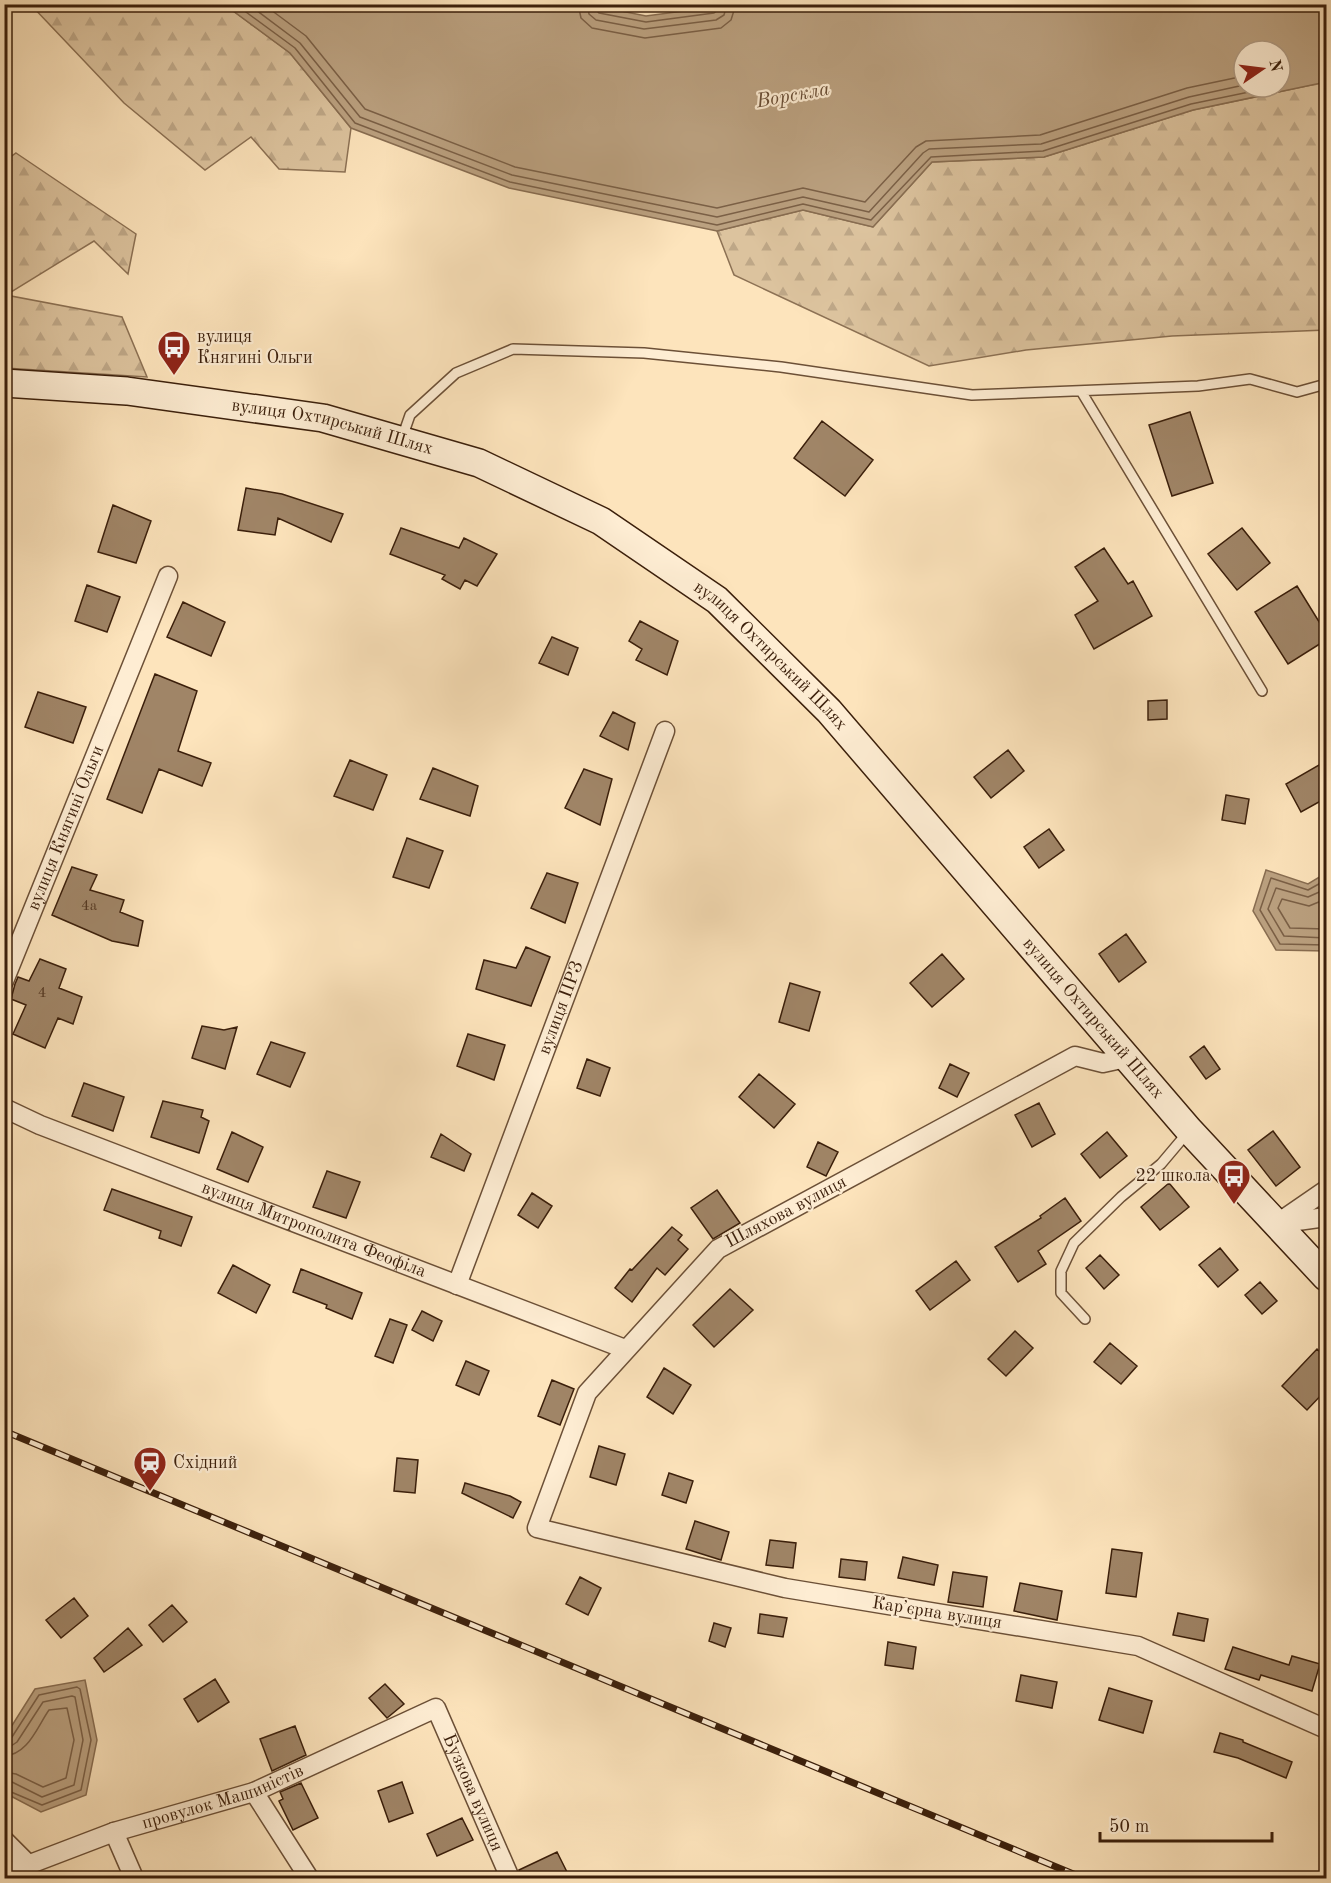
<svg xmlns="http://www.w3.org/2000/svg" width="1331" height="1883" viewBox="0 0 1331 1883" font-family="'Old Standard TT',serif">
  <defs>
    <pattern id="forest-firs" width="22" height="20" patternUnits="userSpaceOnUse" patternTransform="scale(1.5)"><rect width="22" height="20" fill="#dcc39e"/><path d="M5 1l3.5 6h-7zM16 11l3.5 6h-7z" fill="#bea787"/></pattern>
  </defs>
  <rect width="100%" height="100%" fill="#fde4bc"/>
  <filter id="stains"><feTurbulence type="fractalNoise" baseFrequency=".00333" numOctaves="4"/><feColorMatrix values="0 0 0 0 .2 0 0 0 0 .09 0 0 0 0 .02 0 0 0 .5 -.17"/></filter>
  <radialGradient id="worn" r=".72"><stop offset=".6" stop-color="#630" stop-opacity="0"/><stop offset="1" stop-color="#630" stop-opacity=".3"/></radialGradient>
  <path fill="url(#forest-firs)" stroke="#8c7154" stroke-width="1.5" d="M31,5H225L290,53L351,128L345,172L279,169L251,137L205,170L124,103Z
    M1326,82V330L1172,336L1026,350L929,366L734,275L717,231L803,210L873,227L932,162L1044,157L1193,110Z
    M16,153L136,234L128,274L94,241L6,295L122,317L147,377L5,368V161Z"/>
  <path fill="#bba180" stroke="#886d51" stroke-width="1.5" fill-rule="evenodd" d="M586,4L646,16L736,4L1326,5V82L1193,110L1044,157L932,162L873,227L803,210L717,231L509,188L351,128L290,53L225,5ZM1244,51H1280V87H1244Z
    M1266,870L1308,884L1326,873V951L1276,950L1253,911Z
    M85,1680L97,1740L86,1795L41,1812L5,1793L6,1735L35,1689Z"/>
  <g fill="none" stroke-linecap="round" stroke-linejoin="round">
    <path stroke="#7b6046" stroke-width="1.5" d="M235,4L295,48L355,123L510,182L717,225L803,204L871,220L931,157L1043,151L1191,104L1273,87
      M248,4L300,43L360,117L512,175L717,217L803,197L869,212L923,153L929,149L1041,144L1189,97L1244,85
      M263,4L306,36L365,109L515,167L717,208L803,188L865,202L916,147L926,141L1040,135L1187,88L1244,76
      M578,4L581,18L592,28L645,38L721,28L731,20L736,4
      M587,4L589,14L596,20L644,29L716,20L724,15L727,4
      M595,4L596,10L599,13L646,22L714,13L718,10L719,4
      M1326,880L1308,890L1271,878L1260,910L1280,944L1326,945
      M1326,889L1308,897L1276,888L1268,909L1284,936L1326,938
      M1326,899L1309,906L1282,899L1278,908L1290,928L1326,929
      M4,1740L12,1737L39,1695L77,1687L80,1689L91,1740L81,1790L42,1805L4,1789
      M4,1747L11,1746L17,1742L43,1702L72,1696L75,1697L83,1740L74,1785L42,1797L12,1782L4,1781
      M4,1756C28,1755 37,1727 49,1710L67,1708L74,1740L66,1778L43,1787L16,1774L4,1772"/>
  </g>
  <path fill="#a08567" stroke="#3b1f0b" stroke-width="1.5" d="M1190,412L1213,483L1172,496L1149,425Z
    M822,421L873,460L845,496L794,458Z
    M246,488L282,494L343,514L331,542L278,518L275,535L238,530Z
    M113,505L151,521L136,563L98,552Z
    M401,528L459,548L464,538L497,554L477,586L465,580L460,589L442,579L445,575L390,554Z
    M1242,528L1270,563L1237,590L1208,554Z
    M1104,548L1128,584L1133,581L1152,616L1094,649L1075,615L1098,601L1075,567Z
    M87,585L120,597L107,632L75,621Z
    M1297,586L1326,633V640L1288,664L1255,612Z
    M183,602L225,622L211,656L167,637Z
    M640,621L678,641L667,675L636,660L642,649L629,641Z
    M552,637L578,648L568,675L539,663Z
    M155,674L197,691L178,751L211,763L202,786L159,769L142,813L107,799Z
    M38,692L86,707L73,743L25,727Z
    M1167,700V719L1148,720V701Z
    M613,712L635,723L628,750L600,736Z
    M1008,750L1024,771L991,798L974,777Z
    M350,760L387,775L373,810L334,796Z
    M1326,761V798L1301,812L1286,784Z
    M433,768L478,786L470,816L420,799Z
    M584,769L612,779L600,825L565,808Z
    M1226,795L1249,799L1245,824L1222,820Z
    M1049,829L1064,850L1039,868L1024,847Z
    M407,838L443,851L429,888L393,877Z
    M72,867L97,875L90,890L124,900L120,912L143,921L138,946L112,941L52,915Z
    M547,873L578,883L565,923L531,908Z
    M1126,934L1146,962L1119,982L1099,954Z
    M526,947L550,957L531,1006L476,989L484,960L516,968Z
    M942,954L964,979L932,1007L910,983Z
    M40,959L66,969L59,988L82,997L73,1024L58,1018L45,1048L13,1034L26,1005L11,999L15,984L18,977L29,981Z
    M790,983L820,992L809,1031L779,1022Z
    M202,1026L224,1030L237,1027L225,1069L192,1058Z
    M468,1034L505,1045L494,1080L457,1066Z
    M271,1042L305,1053L290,1087L257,1074Z
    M1204,1046L1220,1069L1206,1079L1190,1057Z
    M587,1059L610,1068L600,1096L577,1088Z
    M950,1064L969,1073L957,1097L939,1088Z
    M759,1074L795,1104L774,1128L739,1097Z
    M84,1083L124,1097L113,1131L72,1116Z
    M163,1101L203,1110L201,1117L209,1121L199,1153L151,1137Z
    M1039,1103L1055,1134L1032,1147L1015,1115Z
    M1273,1131L1300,1167L1276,1186L1248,1150Z
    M232,1132L263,1147L248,1182L217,1169Z
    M1107,1132L1127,1156L1100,1178L1081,1154Z
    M441,1134L471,1154L464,1171L431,1157Z
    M818,1142L838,1152L826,1176L807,1167Z
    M327,1171L360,1182L346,1218L313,1207Z
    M1169,1183L1189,1207L1160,1230L1141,1207Z
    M112,1189L192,1217L181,1246L159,1238L161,1231L104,1210Z
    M717,1190L740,1223L713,1239L691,1208Z
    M532,1193L552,1206L538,1228L518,1215Z
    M1065,1198L1081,1221L1038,1251L1046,1264L1018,1282L995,1247L1041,1218L1040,1216Z
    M672,1227L682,1235L678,1240L688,1249L665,1275L657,1268L632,1302L615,1288L630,1269L632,1270Z
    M1220,1248L1238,1270L1218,1287L1199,1265Z
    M1100,1255L1119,1275L1104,1289L1086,1268Z
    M956,1261L970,1280L930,1310L916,1291Z
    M233,1265L270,1285L256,1313L218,1293Z
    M301,1269L362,1293L352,1319L326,1308L327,1305L293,1292Z
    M1260,1282L1277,1301L1262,1314L1245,1295Z
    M730,1289L753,1310L714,1347L693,1325Z
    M422,1311L442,1321L433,1341L412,1330Z
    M390,1319L407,1325L393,1363L375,1356Z
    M1015,1331L1033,1348L1006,1376L988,1359Z
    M1110,1343L1137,1366L1121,1384L1094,1362Z
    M1317,1349L1326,1358V1390L1307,1410L1282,1386Z
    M466,1361L489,1371L479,1395L456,1385Z
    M664,1368L691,1385L673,1414L647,1397Z
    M552,1380L574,1389L560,1425L538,1416Z
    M599,1446L625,1454L616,1485L590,1477Z
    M397,1458L418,1460L415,1493L394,1491Z
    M669,1473L693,1481L686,1503L662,1495Z
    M465,1483L510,1496L521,1502L513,1518L462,1493Z
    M695,1521L729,1532L721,1560L686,1549Z
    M770,1540L796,1543L793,1568L766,1565Z
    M1112,1549L1142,1553L1136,1597L1106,1593Z
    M903,1557L938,1565L934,1585L898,1578Z
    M841,1559L867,1562L865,1580L839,1577Z
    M953,1572L987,1577L983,1607L948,1602Z
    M580,1577L601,1588L588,1615L566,1604Z
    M1020,1583L1062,1591L1057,1620L1014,1611Z
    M74,1598L88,1616L61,1638L46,1620Z
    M172,1605L187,1622L163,1642L149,1625Z
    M1178,1613L1208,1619L1204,1641L1173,1635Z
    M760,1614L787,1618L783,1637L758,1633Z
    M714,1623L731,1628L725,1647L709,1641Z
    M128,1628L142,1645L104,1672L94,1658Z
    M888,1642L916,1647L913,1669L885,1665Z
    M1233,1647L1289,1665L1292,1656L1320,1664L1312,1691L1261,1675L1259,1680L1225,1669Z
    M1021,1675L1057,1682L1052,1708L1016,1701Z
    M215,1679L229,1702L198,1722L184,1699Z
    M385,1684L404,1704L387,1718L369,1698Z
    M1109,1688L1152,1701L1143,1733L1099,1720Z
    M295,1726L306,1755L272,1771L260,1739Z
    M1220,1733L1243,1740V1742L1292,1762L1286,1778L1238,1758L1214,1752Z
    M402,1782L413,1813L389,1822L378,1791Z
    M301,1783L318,1818L293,1830L279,1801L283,1799L280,1792Z
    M462,1818L473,1840L437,1856L427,1834Z
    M557,1852L570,1878H521L519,1870Z"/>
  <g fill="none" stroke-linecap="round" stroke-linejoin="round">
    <defs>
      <path id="service" d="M1081,391L1262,691
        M402,438L410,415L456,373L513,349L644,353L781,367L972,395L1198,386L1250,379L1297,392L1326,384
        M1085,1319L1061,1293V1271L1074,1243L1121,1197L1161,1164L1188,1132"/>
      <g id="minor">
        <path id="s1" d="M4,981L168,576"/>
        <path d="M1126,1058L1103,1063L1075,1056L718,1249L587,1393L537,1528L785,1588L1138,1646L1326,1729"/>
        <path id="s2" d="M4,1108L40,1125L625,1349"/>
        <path d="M1278,1223L1326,1190"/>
        <path d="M1283,1223L1326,1217"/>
        <path id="s3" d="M457,1285L665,731"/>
        <path d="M254,1792L309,1878"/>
        <path d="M114,1832L134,1878"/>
        <path d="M4,1840L29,1865"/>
        <path id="s4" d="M4,1874L114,1832L254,1792L436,1708L510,1878"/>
      </g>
      <g id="secondary">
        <path id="s5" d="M4,383L127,391L323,418L479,463L601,521L717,600L829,711L1189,1130L1326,1277"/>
      </g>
    </defs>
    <use href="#service" stroke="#6c5037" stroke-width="12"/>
    <use href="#minor" stroke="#6c5037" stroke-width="21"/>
    <use href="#secondary" stroke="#3b1f0b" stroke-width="30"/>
    <use href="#service" stroke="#feedd3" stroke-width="9"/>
    <use href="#minor" stroke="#feedd3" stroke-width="18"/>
    <use href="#secondary" stroke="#feedd3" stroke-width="27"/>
    <defs>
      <path id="rail" d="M4,1431L1083,1878"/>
    </defs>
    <use href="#rail" stroke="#3b1f0b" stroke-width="7"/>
    <use href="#rail" stroke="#feedd3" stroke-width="4.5" stroke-dasharray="14" stroke-linecap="butt"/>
  </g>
  <defs>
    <symbol id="bus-pin" viewBox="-11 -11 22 30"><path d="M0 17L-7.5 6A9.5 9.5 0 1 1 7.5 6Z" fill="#8f2418" stroke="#feedd3"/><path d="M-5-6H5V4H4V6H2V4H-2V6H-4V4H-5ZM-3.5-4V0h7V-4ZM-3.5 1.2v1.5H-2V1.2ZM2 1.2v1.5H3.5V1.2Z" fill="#fff"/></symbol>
    <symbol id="station-pin" viewBox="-11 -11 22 30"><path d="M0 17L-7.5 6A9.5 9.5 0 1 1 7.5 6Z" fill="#8f2418" stroke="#feedd3"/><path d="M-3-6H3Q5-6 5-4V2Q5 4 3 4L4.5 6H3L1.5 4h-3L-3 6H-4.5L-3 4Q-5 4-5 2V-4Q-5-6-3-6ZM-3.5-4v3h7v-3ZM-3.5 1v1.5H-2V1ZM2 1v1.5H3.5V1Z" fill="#fff"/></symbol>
  </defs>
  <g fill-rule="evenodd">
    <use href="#bus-pin" x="155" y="328" width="38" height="52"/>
    <use href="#bus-pin" x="1215" y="1157" width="38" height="52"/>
    <use href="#station-pin" x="131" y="1444" width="38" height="52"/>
  </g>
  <g text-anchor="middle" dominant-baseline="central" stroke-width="4.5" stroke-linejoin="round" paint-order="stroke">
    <g font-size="15" fill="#543822">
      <text x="89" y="906">4а</text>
      <text x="42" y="993">4</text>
    </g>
    <g font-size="18" fill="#3b1f0b" stroke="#feedd3" text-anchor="start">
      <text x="197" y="337">вулиця<tspan x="197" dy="21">Княгині Ольги</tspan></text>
      <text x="1211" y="1176" text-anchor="end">22 школа</text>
      <text x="173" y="1463">Східний</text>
    </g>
    <g font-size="18" fill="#3b1f0b" stroke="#feedd3">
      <text stroke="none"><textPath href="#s5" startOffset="332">вулиця Охтирський Шлях</textPath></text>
      <text stroke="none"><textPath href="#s5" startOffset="836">вулиця Охтирський Шлях</textPath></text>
      <text stroke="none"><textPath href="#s1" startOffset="165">вулиця Княгині Ольги</textPath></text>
      <text stroke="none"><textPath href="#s3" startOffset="296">вулиця ПРЗ</textPath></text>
      <text stroke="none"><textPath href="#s5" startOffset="1322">вулиця Охтирський Шлях</textPath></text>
      <text transform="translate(786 1212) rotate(-28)">Шляхова вулиця</text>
      <text stroke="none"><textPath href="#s2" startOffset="333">вулиця Митрополита Феофіла</textPath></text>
      <text transform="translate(937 1613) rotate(9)">Карʼєрна вулиця</text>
      <text stroke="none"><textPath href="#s4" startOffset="556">Бузкова вулиця</textPath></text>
      <text stroke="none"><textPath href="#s4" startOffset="232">провулок Машиністів</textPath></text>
    </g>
    <g font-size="20" font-style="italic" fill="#684c34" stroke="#feedd3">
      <text transform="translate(793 96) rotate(-10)">Ворскла</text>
    </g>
  </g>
  <rect width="1331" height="1883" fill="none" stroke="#fde4bc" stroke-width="24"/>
  <rect x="6" y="6" width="1319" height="1871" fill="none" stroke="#3b1f0b" stroke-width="3"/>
  <rect x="12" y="12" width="1307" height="1859" fill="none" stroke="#3b1f0b" stroke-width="1.5"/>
  <g transform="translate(1262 69) rotate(76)"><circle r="28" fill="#feedd3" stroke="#b09b83" stroke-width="1.5"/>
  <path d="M0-4.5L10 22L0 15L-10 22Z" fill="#8f2418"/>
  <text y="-9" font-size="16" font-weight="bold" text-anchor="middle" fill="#3b1f0b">N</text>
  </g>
  <path d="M1100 1832v9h172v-9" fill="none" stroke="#3b1f0b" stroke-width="3"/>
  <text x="1109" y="1832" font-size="18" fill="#3b1f0b" stroke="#feedd3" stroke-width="4.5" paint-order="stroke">50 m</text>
  <rect width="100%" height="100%" filter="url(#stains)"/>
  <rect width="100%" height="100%" fill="url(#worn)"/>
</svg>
